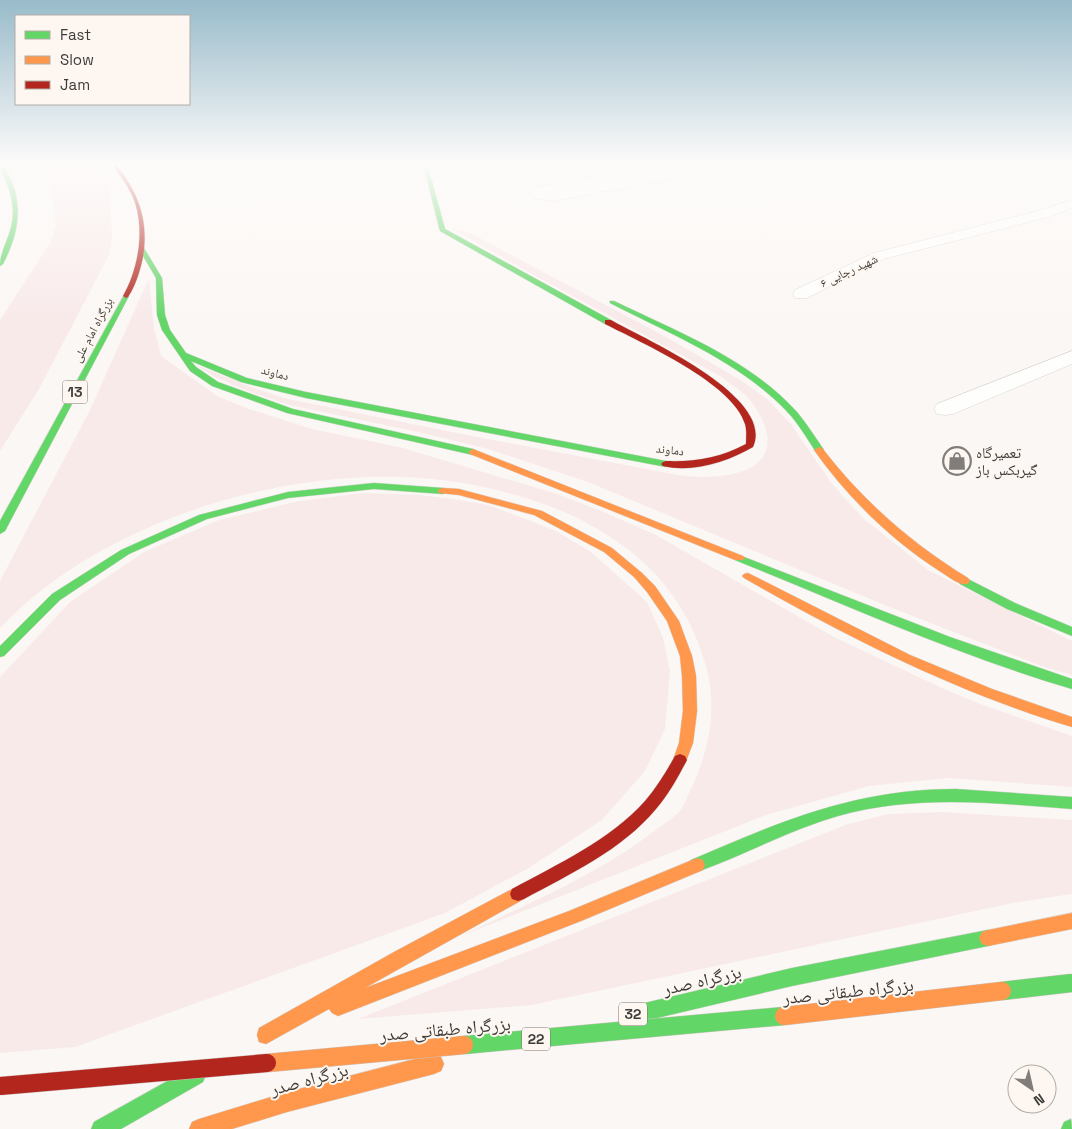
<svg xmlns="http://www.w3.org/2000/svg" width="1072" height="1129" viewBox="0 0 1072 1129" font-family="'Space Grotesk','Noto Naskh Arabic',sans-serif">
  <rect width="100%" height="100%" fill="#fbf7f4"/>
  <path fill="#f9eaea" d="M33,163H95L109,174L112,238L109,255L39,389L0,451V320L50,243L56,226L51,185Z
    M453,229L470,233L666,337L739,379L767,399L790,423L832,484L864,519L928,570L1072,641V675L1044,667L887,606L588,482L488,449L418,432L289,405L248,391L215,377L196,365L256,389L288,399L467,435L678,475C710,480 779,478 766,430C763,418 754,403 744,394C737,388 728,382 720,376L521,268Z
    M149,278L154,328L161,356L217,396L249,409L312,429L403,448L557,494L599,510L656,535L834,637L944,689L983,705L1072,736V787L948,778L869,786L766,815L461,936C527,904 597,875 656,830C663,824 674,818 680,811C685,805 687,796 691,789C710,749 718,706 705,663C683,586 629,539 557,509C508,490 453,478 400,477C262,473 96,527 0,628V581L90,410Z
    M363,493L419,495L454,499L488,505L523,518L556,531L591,552L647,602L663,638L670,671L665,729L645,771L602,820L527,869L445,913L75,1047L0,1053V677L70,602L144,552L219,520L299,501Z
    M943,812L1072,820V894L1013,903L532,1005L358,1019L848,824L889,814Z"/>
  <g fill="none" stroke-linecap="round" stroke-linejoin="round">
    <defs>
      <path id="street" d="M674,163H697L691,167L551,193L718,163H741L735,167L554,201L537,199L531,194L535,188L540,187Z
        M1072,200V208L1048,217L884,259L807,298H795L793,294L795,290L874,253L1038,211Z
        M1072,351V364L953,414L945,415L937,414L934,409L937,404Z"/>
      <path id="fast" d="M0,163C5,167 9,175 12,182C23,211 17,237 3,264L0,266C0,249 13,234 13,212C13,204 11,196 9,189C6,180 0,172 0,163Z
        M423,163H427L445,229L611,320V324H605L440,231Z
        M140,248H144L162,278L165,315L170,330L186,353L247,378L306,392L666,461L671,464L666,467L306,398L241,382L191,361L196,367L218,382L293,409L473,449L478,452L473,455L287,413L212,386L190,371L162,330L157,315L156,278L139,249Z
        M124,295L129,296L5,531L0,534V521Z
        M610,301H614C678,332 749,359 797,412C807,424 815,437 824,450L822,452H816C808,440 801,428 792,417C744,363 672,335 610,303Z
        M374,483L443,488L448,491L443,494L374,489L288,498L207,519L129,554L60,600L4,656L0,657V646L52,594L121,550L199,515L288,492Z
        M739,555L950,637L1072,679V689C957,655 846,605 735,560L733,558Z
        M964,577L1015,603L1072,627V636L1007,609L960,584L958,581L960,578Z
        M956,789L1072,797V809C993,803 916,794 838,816C789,830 745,855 697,872L691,870L689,865L691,860C782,821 855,789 956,789Z
        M988,930L994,932L997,938L994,944L988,946L792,986L636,1023L629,1020L627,1014L629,1008L636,1005L792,968Z
        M196,1065L203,1068L206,1075L203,1082L121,1129H91L94,1122Z
        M1071,1119L1072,1129H1061L1064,1122Z"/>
      <path id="slow" d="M819,447L822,448C863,501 911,543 968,578L970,581L968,584C959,586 949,577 941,572C891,540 848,498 814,450Z
        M473,449L743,556L745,558L743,560H735L470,454L468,452Z
        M443,488L459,489L542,511L612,548L642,573L655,586L679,621L692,656L696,676L697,711L693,743L685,764L680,766L675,764L673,760L679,743L683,711L682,676L680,656L667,621L647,592L634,577L604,552L534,515L459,495L439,493L438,491L439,489Z
        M748,573L910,655L992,689L1072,717V727C956,692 849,638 744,578L742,576L744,574Z
        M697,858L703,860L705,865L703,870L581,921L338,1016L332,1013L329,1009L266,1044L259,1042L257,1035L259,1028L394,952L512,889L518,887L524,889L526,894L524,899L365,988L569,911Z
        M1072,913V929L988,946L982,944L979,938L982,932L988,930Z
        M434,1054L441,1057L444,1064L441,1071L434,1074L287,1112L232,1129H189L192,1122L199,1119L287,1092Z"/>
      <path id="jam" d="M111,163H115C138,192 149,219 143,257C140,271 136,285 128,297L126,298L123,296C139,268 146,226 132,195C126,183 118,173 111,163Z
        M605,320H611C644,339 776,396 753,447C727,462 693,473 663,466L661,464L663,462L666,461C695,462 720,458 746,444C746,437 747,431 745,424C733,383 642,343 605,324Z
        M680,754L685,756L687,760C678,777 669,794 656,809C622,850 570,874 524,899L518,901L512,899L510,894L512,889C558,864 610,840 645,801C657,787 666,772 675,756Z"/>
    </defs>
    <use href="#street" stroke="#d7d3d1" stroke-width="1"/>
    <use href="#fast" stroke="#d7d3d1" stroke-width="1"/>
    <use href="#slow" stroke="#d7d3d1" stroke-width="1"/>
    <use href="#jam" stroke="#d7d3d1" stroke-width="1"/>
    <use href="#street" fill="#fefefd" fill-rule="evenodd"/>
    <use href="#fast" fill="#63d668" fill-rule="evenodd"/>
    <use href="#slow" fill="#ff974d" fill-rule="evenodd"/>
    <use href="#jam" fill="#b3261e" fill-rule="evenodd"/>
    <defs>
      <path id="fast-bridge" d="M1002,991L1072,983
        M464,1045L784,1016"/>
      <path id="slow-bridge" d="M784,1016L1002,991
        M267,1063L464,1045"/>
      <path id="jam-bridge" d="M0,1086L267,1063"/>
    </defs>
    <use href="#fast-bridge" stroke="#ccc3bf" stroke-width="19" stroke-linecap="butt"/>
    <use href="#slow-bridge" stroke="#ccc3bf" stroke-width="19" stroke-linecap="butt"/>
    <use href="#jam-bridge" stroke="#ccc3bf" stroke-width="19" stroke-linecap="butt"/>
    <use href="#fast-bridge" stroke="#63d668" stroke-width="18"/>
    <use href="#slow-bridge" stroke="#ff974d" stroke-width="18"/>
    <use href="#jam-bridge" stroke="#b3261e" stroke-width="18"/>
  </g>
  <linearGradient id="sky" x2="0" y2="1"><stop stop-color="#98bbca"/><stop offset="0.51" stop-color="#fdfbfa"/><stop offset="1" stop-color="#fdfbfa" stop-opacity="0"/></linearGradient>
  <rect width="1072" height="321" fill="url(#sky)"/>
  <defs>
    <symbol id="shop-ring" viewBox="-11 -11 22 22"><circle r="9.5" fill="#fef7f1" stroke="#807d7a" stroke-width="1.5"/><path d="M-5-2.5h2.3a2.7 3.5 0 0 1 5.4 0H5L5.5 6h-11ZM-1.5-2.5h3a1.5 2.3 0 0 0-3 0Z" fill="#807d7a"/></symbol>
  </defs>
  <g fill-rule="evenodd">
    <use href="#shop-ring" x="941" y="445" width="32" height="32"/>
  </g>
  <g text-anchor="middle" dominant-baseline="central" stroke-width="4" stroke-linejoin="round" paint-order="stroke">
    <g font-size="12" fill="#3e3c39" stroke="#fef7f1">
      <text transform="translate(849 271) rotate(-25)">شهید رجایی ۶</text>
      <text transform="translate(93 330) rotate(-62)">بزرگراه امام علی</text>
      <text transform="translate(275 373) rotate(14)">دماوند</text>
      <text transform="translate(670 450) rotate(6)">دماوند</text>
    </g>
    <g fill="#fef7f1" stroke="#787470" stroke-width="1">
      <rect x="62.5" y="380.5" width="25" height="23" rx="4"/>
      <rect x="619" y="1002.5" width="28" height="23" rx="4"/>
      <rect x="522" y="1027.5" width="28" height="23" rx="4"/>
    </g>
    <g font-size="14" font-weight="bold" fill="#3e3c39">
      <text x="75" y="392">13</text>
      <text x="633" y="1014">32</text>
      <text x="536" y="1039">22</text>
    </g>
    <g font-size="15" fill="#3e3c39" stroke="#fef7f1" text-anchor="start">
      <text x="976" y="452">تعمیرگاه<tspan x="976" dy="17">گیربکس باز</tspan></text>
    </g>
    <g font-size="18" fill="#3e3c39" stroke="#fef7f1">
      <text transform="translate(702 980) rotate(-13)">بزرگراه صدر</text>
      <text transform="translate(848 991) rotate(-6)">بزرگراه طبقاتی صدر</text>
      <text transform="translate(445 1029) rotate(-5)">بزرگراه طبقاتی صدر</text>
      <text transform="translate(309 1079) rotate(-15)">بزرگراه صدر</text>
    </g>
  </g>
  <rect x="15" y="15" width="175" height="90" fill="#fef7f1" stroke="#b1aca7"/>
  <rect x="25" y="31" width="25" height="8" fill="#63d668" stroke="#b1aca7"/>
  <text x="60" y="40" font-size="15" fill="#3e3c39">Fast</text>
  <rect x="25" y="56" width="25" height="8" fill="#ff974d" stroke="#b1aca7"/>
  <text x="60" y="65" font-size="15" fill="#3e3c39">Slow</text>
  <rect x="25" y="81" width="25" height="8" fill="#b3261e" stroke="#b1aca7"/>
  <text x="60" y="90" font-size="15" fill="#3e3c39">Jam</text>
  <g transform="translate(1032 1089) rotate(146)"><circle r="24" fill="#fef7f1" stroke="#b1aca7"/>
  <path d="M0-4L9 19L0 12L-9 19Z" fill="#807d7a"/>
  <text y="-8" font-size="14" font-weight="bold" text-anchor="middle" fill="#3e3c39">N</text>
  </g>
</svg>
